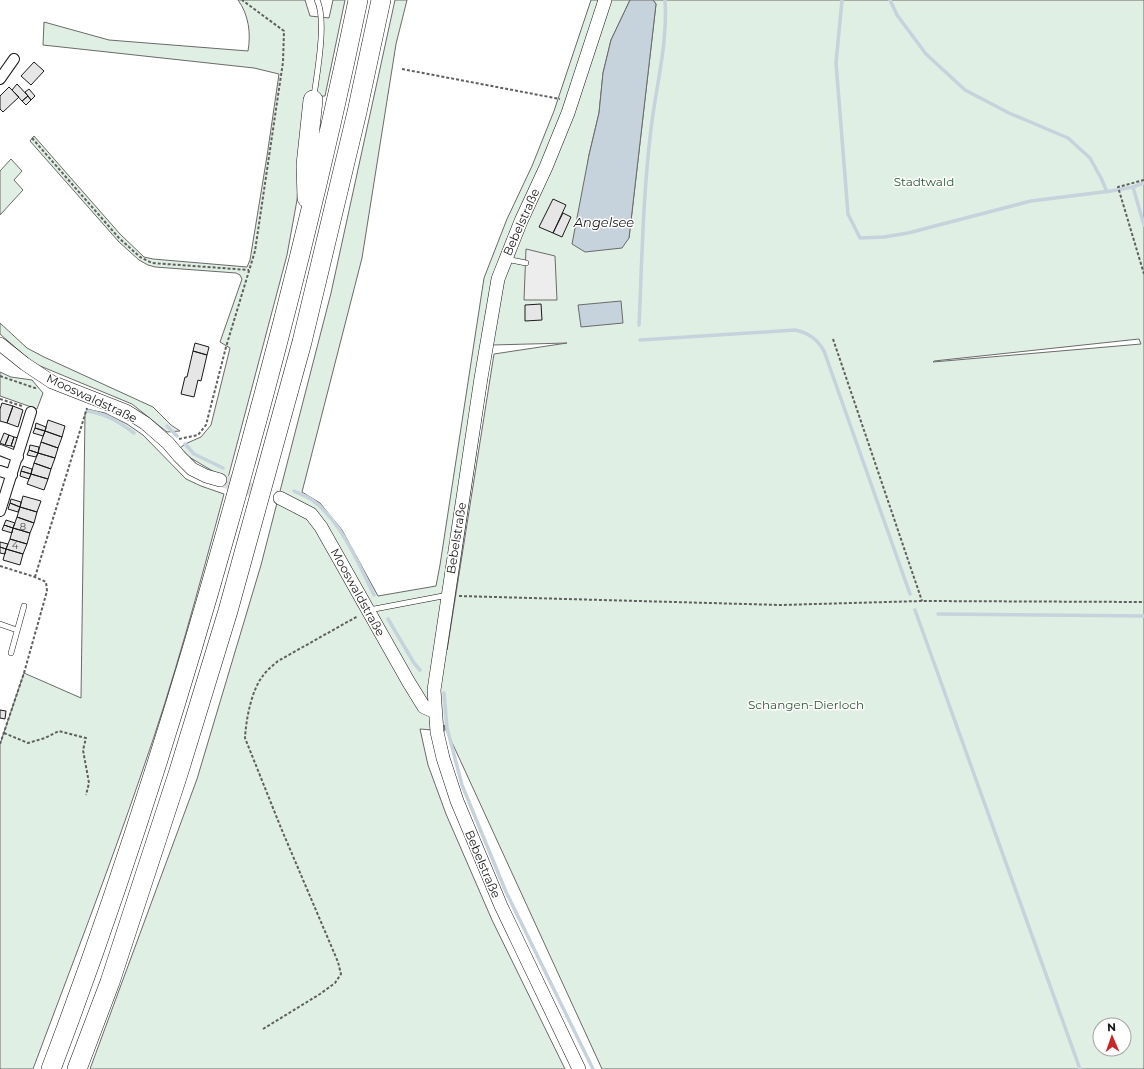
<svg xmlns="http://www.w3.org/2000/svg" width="1144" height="1069" viewBox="0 0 1144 1069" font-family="Montserrat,sans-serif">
  <rect width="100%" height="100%" fill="#fff"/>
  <path fill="#e0efe3" stroke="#6a6a6a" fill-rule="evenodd" d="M238,0H305L310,16L329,18L333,0H345L325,96L304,97L297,200L287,255L228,478L221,476L184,454L180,448L185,444L201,437L211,425L230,348L220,342L242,279L240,275L236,273L155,267L148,265L139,260L119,242L30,141L34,136L120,234L144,257L153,259L247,267L250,260L267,156L279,74L254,68L43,45L44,22L109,40L248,51C251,34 249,15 238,0Z
    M395,0H407L396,44L362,258L302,492L320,503L342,530L378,596L436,586L440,565L484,278L507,219L532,166L554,111L591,0H630L611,40L603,73L599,113L589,155L583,194L575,229L629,238L656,4L653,0H1144V1069H602L444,725L445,731L420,729L428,765L446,814L492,920L565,1069H90L197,779L261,565L331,293ZM1139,339L1141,344L933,362L934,361ZM567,343L494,354L447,650L492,345ZM1100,1025H1124V1049H1100Z
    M11,159L22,171L14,180L23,190L0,215V171Z
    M0,323L27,348L44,357L153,407L171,425L180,431L167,432L132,404L33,363L0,334Z
    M0,372L11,377L32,380L43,393L37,409L0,396Z
    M87,409L105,413L127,424L143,435L186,479L201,486L224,494C199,587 174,681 142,772C108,872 70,970 33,1069H0V744L24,673L81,698L85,414Z"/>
  <path fill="#ededed" stroke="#6a6a6a" d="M526,249L555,256L557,300H524Z"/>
  <path fill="#c6d2dc" stroke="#6a6a6a" d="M630,0H653L656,4L629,238L622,248L585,252L572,244L589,155L599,113L603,73L611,40Z
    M621,301L623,323L581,327L578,305Z"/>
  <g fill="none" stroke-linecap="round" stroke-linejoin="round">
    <path stroke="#c6d2dc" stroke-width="3.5" d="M842,0L836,63L848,214L860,238L884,237L908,233L1031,201L1111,191L1133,187
      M890,0L897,15L926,54L965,90L1009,113L1068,138L1090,158L1101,178L1107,192
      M1144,183L1133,187L1144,225
      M639,325C642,260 643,194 651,129C656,86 668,43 665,0
      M640,340L795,330C809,333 817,339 824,351L910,594
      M88,411C108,415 118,421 134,433
      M167,426L177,436
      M185,444L194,454L223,468
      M294,491C302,495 310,497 316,503C343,525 359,565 374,595
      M915,610L1080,1069
      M938,614L1144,616
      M388,619L414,663L420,670
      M444,693L447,728L462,785L506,892L593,1069"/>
  </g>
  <path fill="#e6e6e6" stroke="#1a1a1a" d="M34,62L44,71L31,85L21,76Z
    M17,84L28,96L22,101L12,90Z
    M9,87L19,97L3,112L0,109V96Z
    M29,89L35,96L31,100L25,92Z
    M28,96L31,100L26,105L22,101Z
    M553,199L566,205L553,233L539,227Z
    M563,213L571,217L562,237L553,233Z
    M541,304L542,320L525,321V305Z
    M195,343L209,347L207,355L193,351Z
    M193,351L207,355L201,381L198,380L194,397L181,394L185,377H187Z
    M2,403L13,406L7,423L0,421V409Z
    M13,406L23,410L18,427L7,423Z
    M48,420L65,426L62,437L45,431Z
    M36,423L46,427L45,431L35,428Z
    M35,428L45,431L43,436L33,433Z
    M45,431L62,437L58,448L41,442Z
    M4,433L9,435L5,445L0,443Z
    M9,435L14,437L11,446L5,445Z
    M14,437L19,438L16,448L11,446Z
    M41,442L58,448L55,458L38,453Z
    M30,445L39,447L38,453L29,450Z
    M29,450L38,453L36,457L27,455Z
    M38,453L55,458L51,469L34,463Z
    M34,463L51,469L48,479L31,474Z
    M23,466L32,469L31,474L21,471Z
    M21,471L31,474L29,479L20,476Z
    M31,474L48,479L44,490L27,484Z
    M23,496L41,501L37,512L20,507Z
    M11,499L21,502L20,507L10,503Z
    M10,503L20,507L18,512L8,509Z
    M20,507L37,512L34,523L17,517Z
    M17,517L34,523L30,533L13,528Z
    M6,520L15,523L13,528L4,525Z
    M4,525L13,528L12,533L2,530Z
    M13,528L30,533L27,544L10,539Z
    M10,539L27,544L23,554L6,549Z
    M0,542L8,544L6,549L0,547Z
    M0,547L6,549L5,554L0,553Z
    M6,549L23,554L20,565L3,560Z
    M0,710L6,711L5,719L0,718Z"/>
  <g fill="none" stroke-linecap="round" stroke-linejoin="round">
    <path stroke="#ddd" stroke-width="13" stroke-dasharray="13 6" stroke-linecap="butt" d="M220,480L280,498"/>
    <defs>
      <path id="service" d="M314,96C317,73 327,20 317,0
        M506,259L526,263
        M369,610L448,595
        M0,624L17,630
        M11,653L24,606"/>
      <path id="minor" d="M0,79L14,59
        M0,450L18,457
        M0,471L12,475
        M0,511L31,412"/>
      <path id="tertiary" d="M0,344L25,364L52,382L126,411L145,423L168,443L179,456L192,469L206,476L220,480
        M280,498L311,514L321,527L408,681L424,707L435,712
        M579,1069L501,906L457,801L443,758L437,732L434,690L481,378L498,279L521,221L546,167L568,113L605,0"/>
      <path id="motorway" d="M307,198L306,165L313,100
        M51,1069C118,893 175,713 226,532C276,356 321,179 358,0
        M77,1069L110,982L179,771L228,611L302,342L357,112L381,0"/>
    </defs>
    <use href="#service" stroke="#1a1a1a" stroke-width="6"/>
    <use href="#minor" stroke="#1a1a1a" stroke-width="12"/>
    <use href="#tertiary" stroke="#1a1a1a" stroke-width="14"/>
    <use href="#motorway" stroke="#1a1a1a" stroke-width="20"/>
    <path stroke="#5f5f5f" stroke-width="2" stroke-dasharray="3 2" stroke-linecap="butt" d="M402,69L560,99
      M32,138L119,238L140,257L152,263L249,270
      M1144,180L1118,187L1144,274
      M833,339L922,601
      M0,376L35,388L38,387
      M0,399L22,406
      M179,439L198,435L206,425L226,347L255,251L283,62L284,31L242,0
      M0,566L35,577L46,582L47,591L24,673L0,744
      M35,577L87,408
      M459,596L781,605L922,601L1144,602
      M4,733L28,743L45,738L59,731L86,738L83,750L89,783L86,795
      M263,1029L320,994L335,983L341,974L338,962L281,828L245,738C246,720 251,692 262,677C266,671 272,666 278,661L358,616"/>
    <use href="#service" stroke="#fff" stroke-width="5"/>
    <use href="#minor" stroke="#fff" stroke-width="10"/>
    <use href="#tertiary" stroke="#fff" stroke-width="13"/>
    <use href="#motorway" stroke="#fff" stroke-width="19"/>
  </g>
  <g text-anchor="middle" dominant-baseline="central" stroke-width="3" stroke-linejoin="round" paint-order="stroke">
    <g font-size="10" fill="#4d4d4d">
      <text x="23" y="526">8</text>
      <text x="15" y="545">4</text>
    </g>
    <g font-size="12" fill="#2b5a34" stroke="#fff">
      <text x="924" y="181">Stadtwald</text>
      <text x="806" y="704">Schangen-Dierloch</text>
    </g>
    <g font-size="12" fill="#1a1a1a" stroke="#fff">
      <text transform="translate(521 222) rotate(-66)">Bebelstraße</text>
      <text transform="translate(92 398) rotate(25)">Mooswaldstraße</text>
      <text transform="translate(456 538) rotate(-81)">Bebelstraße</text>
      <text transform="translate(358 592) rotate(61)">Mooswaldstraße</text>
      <text transform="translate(483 864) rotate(67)">Bebelstraße</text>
    </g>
    <g font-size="13" font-style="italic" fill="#1a1a1a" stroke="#fff">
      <text x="604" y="222">Angelsee</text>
    </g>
  </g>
  <g transform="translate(1112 1037) rotate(358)"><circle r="19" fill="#ffffff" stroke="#a3a3a3"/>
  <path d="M0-3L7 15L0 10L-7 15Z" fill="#c62828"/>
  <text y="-6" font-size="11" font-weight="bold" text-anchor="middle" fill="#1a1a1a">N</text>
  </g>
</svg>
